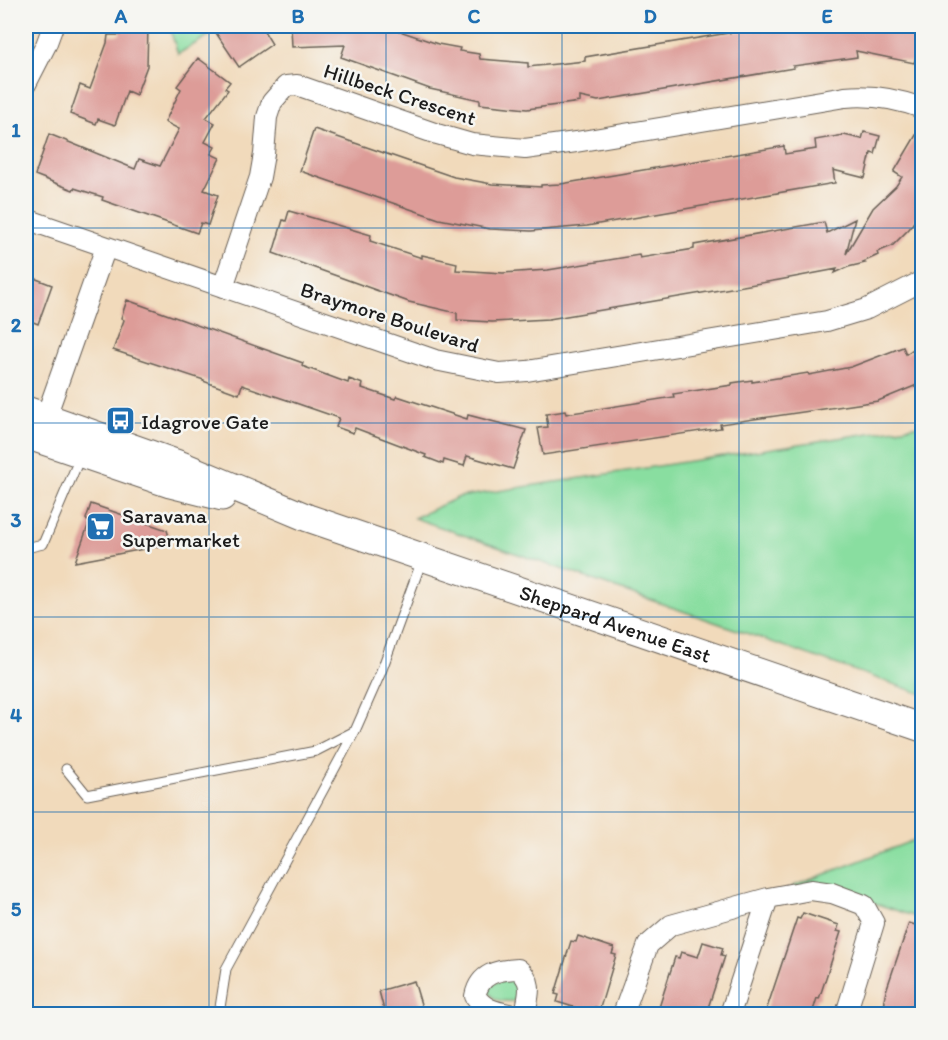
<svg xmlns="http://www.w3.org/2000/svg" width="948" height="1040" viewBox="0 0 948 1040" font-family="Itim,sans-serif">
  <rect width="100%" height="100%" fill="#f6f6f2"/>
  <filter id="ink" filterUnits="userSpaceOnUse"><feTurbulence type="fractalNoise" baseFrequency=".0167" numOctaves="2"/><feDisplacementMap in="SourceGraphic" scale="12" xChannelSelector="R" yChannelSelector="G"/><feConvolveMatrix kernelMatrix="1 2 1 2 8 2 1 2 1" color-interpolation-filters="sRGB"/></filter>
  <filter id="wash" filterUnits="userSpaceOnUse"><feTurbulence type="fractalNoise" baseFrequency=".008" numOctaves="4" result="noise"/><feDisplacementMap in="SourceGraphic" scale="24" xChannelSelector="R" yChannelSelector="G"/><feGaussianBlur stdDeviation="1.35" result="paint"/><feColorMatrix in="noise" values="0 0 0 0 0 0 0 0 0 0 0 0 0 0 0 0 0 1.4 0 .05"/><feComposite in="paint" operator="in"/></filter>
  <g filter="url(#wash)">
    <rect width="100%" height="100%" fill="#f1dabb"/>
    <path fill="#89dea0" stroke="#527d5e" stroke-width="1.5" d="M169,26H225L178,54Z
      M922,425V694L414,518L459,497Z
      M922,837V919L835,890L791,887Z
      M511,979L516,983L518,995L514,1001C503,1002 493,1001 488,991C493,981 501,980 511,979Z"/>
    <g id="blocks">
      <path fill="#dd9c98" d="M120,26H148L147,66L136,95L127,91L115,125L98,119L96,124L70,114L80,85L90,89L107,43L108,35H120Z
        M226,26H261L272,44L239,67L216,33Z
        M291,26H385L438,44L460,48L459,51L479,54L480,59L528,63V67L585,61V57L770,26H922V56L917,54L914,63L856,51L857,57L793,66L794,68L598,101L580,97V102L527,109L480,104V100L430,89L341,57L345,45L292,47Z
        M198,58L230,82L225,88L228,90L206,118L215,123L205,142L215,147L211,154L220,158L204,190L218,195L208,225L201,223L197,233L102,200L103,197L74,188L73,190L35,175L49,134L135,169L139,159L160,166L179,129L165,122L181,89L177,86Z
        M922,125V210L909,229L892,246L877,252L878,255L863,262L865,263L848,267L835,273L837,269L779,280L549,319L492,322L457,320V313L409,302L273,253L283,220L286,221L289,211L371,235L370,241L422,258V255L457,263L456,270L503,273L548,270L639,255L640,258L694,249V245L824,222L827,233L855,219L846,254L873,208L896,186L902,177L894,172Z
        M314,129L454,177L492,184L541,187V185L561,184L784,146L785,154L816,149L815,140L844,135L862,139L864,132L880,136L875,154L871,153L865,178L833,170L835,183L587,226L531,231L490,229L439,219L300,171Z
        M26,275L52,285L38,324L26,319Z
        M127,300L289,358L303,363L302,366L348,383L349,379L363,384L362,388L395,399L397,396L467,419L468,415L526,430L513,469L467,456L464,466L444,460L443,464L425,457L426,455L355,428L353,433L336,427L339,418L287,400L242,385L239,394L203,381L204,380L113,350L124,320L121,318Z
        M922,343V383L878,401L720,424L721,428L543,455L538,428L548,427L546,414L565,411L566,414L674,397L673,394L732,385V383L752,380V382L808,373L809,375L851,367L903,347L906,354Z
        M91,504L167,530L171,544L75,562L89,523L86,519Z
        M803,913L839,925L837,931L841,932L819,999L817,998L812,1014H765L797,918L800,919Z
        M909,923L922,927V1005L919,1014H881L885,1002L884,999L887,988Z
        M578,936L614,948L612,954L616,955L600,1008L595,1007L593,1013L557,1002L559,995L555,994L571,941L576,942Z
        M703,942L723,948L721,955L725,956L706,1014H657L675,957L679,958L681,952L698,957Z
        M414,981L423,1011L419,1012V1014H385L379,991Z"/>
    </g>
  </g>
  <g filter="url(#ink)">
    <use href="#blocks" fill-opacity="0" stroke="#675e54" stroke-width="1.5"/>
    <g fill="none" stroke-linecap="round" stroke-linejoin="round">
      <defs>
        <path id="service" d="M26,548L43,544L81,455
          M66,769L87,795L316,751L355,731L381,672L422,560
          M219,1014L226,969L355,731"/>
        <path id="minor" d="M26,84L46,45L53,26
          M26,219L435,360L499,373L527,371L827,321L867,309L922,281
          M223,287L260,177L264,154L267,117L272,102L286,86L297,85L437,134L472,144L525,149L576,142L845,97C872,94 897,99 922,108
          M42,428L106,247
          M509,1014C494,1011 484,1009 475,996C480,973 497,970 518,969C535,982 528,996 525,1014
          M623,1014L648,945L671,925L768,898L811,890L832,893L864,905L874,923L846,1014
          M730,1014L768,898"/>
        <g id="secondary">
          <path id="s1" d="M26,410L181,465L308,518L922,728"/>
          <path d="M26,435L170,484L222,497"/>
        </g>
      </defs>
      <use href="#service" stroke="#675e54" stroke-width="11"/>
      <use href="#minor" stroke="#675e54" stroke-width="22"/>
      <use href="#secondary" stroke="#675e54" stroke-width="29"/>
      <use href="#service" stroke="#fff" stroke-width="9"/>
      <use href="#minor" stroke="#fff" stroke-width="20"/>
      <use href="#secondary" stroke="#fff" stroke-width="27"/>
    </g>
  </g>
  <path fill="none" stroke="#1f6fb2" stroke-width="1.5" stroke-opacity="0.55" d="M209,26V1014M386,26V1014M562,26V1014M739,26V1014M26,228H922M26,423H922M26,617H922M26,812H922"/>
  <defs>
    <symbol id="bus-square" viewBox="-11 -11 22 22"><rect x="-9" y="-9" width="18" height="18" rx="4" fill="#1f6fb2" stroke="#f6f6f2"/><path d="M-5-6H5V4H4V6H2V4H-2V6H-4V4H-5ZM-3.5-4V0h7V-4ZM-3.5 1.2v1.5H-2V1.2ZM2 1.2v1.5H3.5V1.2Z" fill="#fff"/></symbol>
    <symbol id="supermarket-square" viewBox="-11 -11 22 22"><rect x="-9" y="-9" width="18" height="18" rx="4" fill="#1f6fb2" stroke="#f6f6f2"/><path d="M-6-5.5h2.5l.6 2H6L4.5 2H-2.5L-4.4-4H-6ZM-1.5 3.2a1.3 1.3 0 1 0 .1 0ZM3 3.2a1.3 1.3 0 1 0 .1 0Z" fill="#fff"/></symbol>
  </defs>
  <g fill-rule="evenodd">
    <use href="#bus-square" x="104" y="404" width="33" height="33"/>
    <use href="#supermarket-square" x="84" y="510" width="33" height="33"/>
  </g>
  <g text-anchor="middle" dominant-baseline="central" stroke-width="5" stroke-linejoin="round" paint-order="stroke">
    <g font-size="21" fill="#1c1c1c" stroke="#f6f6f2">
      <text transform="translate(400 94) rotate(18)">Hillbeck Crescent</text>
      <text transform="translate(390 317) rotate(18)">Braymore Boulevard</text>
      <text stroke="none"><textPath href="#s1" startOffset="627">Sheppard Avenue East</textPath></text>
    </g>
    <g font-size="21" fill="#1c1c1c" stroke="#f6f6f2" text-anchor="start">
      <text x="141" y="421">Idagrove Gate</text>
      <text x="122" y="515">Saravana<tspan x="122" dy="24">Supermarket</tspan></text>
    </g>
  </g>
  <rect width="948" height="1040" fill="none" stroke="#f6f6f2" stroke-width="66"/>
  <rect x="33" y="33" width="882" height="974" fill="none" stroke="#1f6fb2" stroke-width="2"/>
  <g font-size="20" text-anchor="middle" font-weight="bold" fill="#1f6fb2">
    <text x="121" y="23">A</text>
    <text x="298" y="23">B</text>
    <text x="474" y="23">C</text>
    <text x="650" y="23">D</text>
    <text x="827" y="23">E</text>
    <text x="16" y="137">1</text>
    <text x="16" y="332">2</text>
    <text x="16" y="527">3</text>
    <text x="16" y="722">4</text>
    <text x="16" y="916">5</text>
  </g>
</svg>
